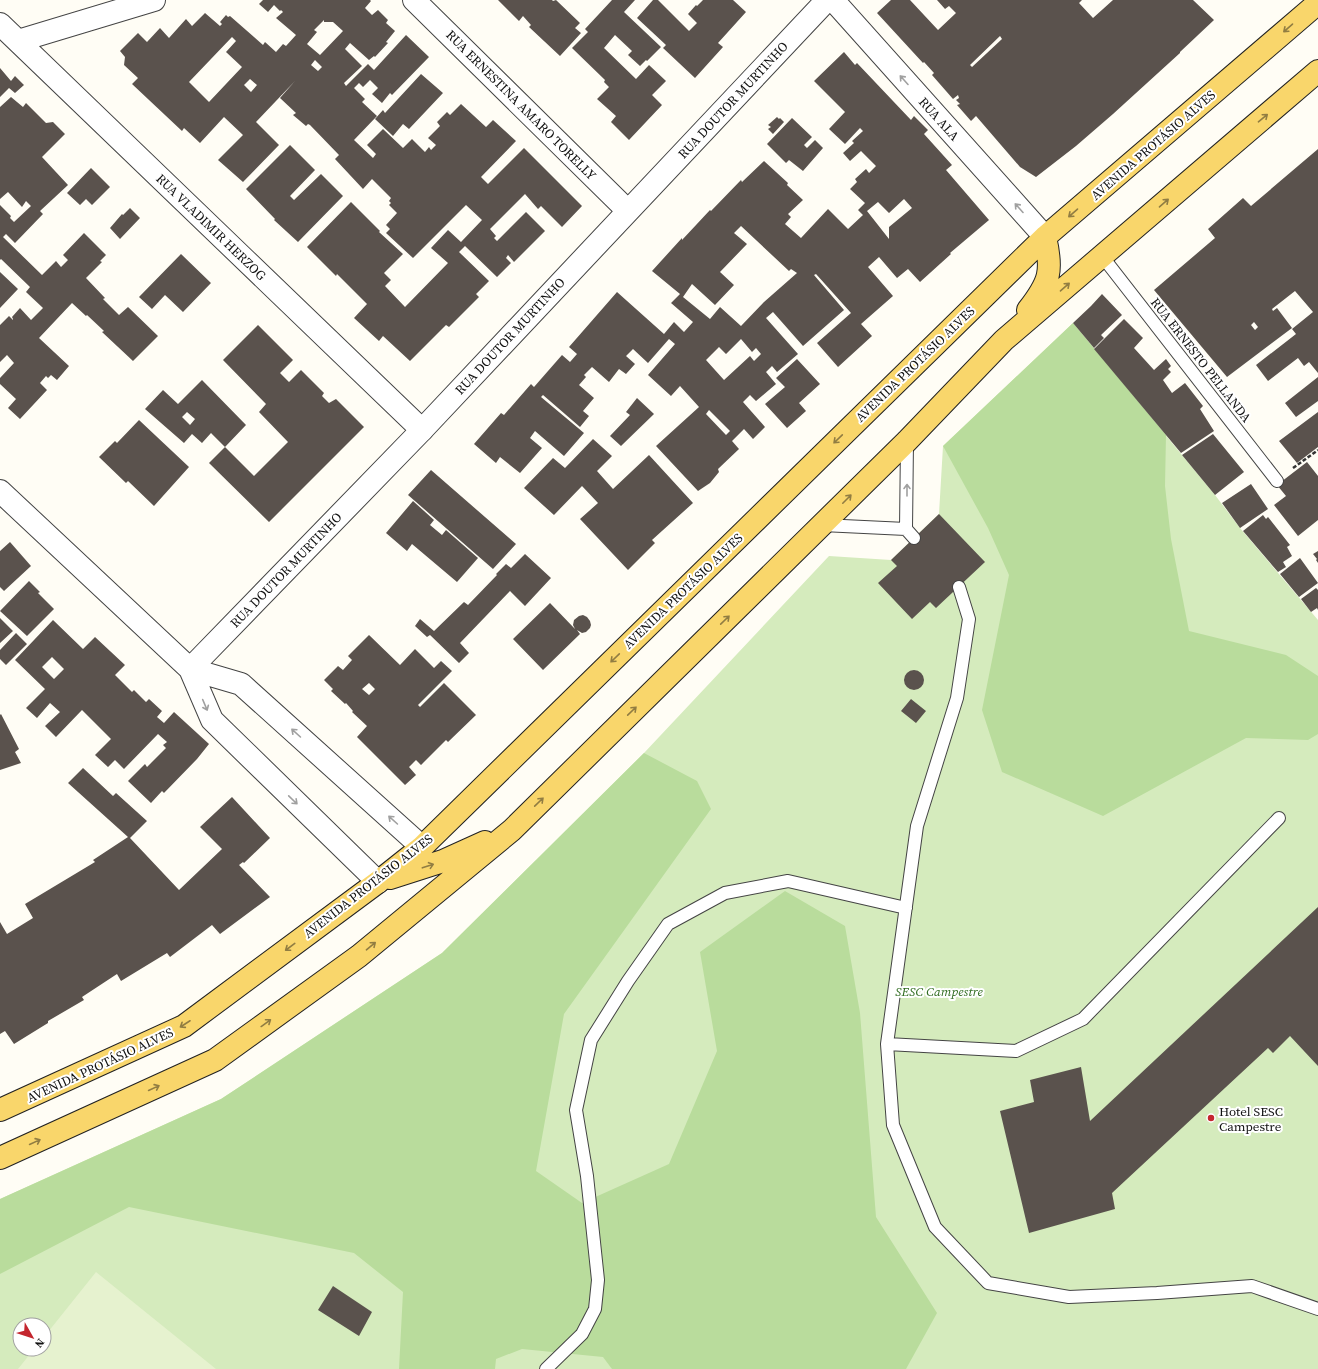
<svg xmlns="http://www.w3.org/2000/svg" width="1318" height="1369" viewBox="0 0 1318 1369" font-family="'Source Serif 4',serif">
  <rect width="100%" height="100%" fill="#fffdf5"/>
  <path fill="#d5ebbd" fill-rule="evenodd" d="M1073,323L1215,495L1240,528L1318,620V1369H0V1199L221,1099L442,953L644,753L829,556L891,560L939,514L943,446ZM20,1325H44V1349H20Z"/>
  <path fill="#b9dc9c" d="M1073,323L1166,435L1165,486L1171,539L1189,631L1286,655L1318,676V734L1308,740L1246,738L1103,816L1002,772L982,710L1009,575L988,528L943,446Z
    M644,753L697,781L711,809L564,1014L536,1171L582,1203L669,1164L717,1051L700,952L785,891L845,926L860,1013L876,1217L937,1313L906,1369H612L603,1357L522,1349L496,1359L495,1369H399L403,1292L354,1253L129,1207L0,1274V1199L221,1099L442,953Z"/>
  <path fill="#e6f2cf" d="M96,1272L216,1369H18L34,1349H44V1337Z"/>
  <path fill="#5a524d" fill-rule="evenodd" d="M263,0H370L371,1L365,8L372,15L378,10L388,20L386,23L395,31L386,42L388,43L375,57L374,56L369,60L350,43L345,49L362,66L344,83L346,86L368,64L374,70L406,35L429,57L392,95L390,93L382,103L372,94L378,88L370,80L363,87L359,83L354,88L365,99L362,102L377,116L354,140L373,158L376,154L367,145L383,129L403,148L412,139L425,152L429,147L431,150L436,145L428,138L440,126L437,122L447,112L450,115L461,104L486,127L493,120L516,141L481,177L488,184L524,148L582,206L562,227L541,206L538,209L525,194L490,229L496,236L494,238L497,241L526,212L545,231L514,262L508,255L506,258L511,263L497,277L465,246L459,252L489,281L476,294L479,297L449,327L446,325L410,361L383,336L379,341L354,318L367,304L337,274L336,276L307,247L351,202L380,231L379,232L403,254L384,273L391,280L385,286L405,307L448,263L431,248L448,230L461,242L482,220L466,205L413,258L386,233L390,229L386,225L397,213L389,205L391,203L389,201L391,198L372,179L363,189L335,159L339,155L310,125L308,124L306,126L293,115L296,113L280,98L295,81L256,122L279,145L243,182L218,160L243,135L224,117L200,143L184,128L182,131L132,84L138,78L124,65L125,57L120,51L138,33L147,42L160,28L169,38L186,19L192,26L205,13L220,26L222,24L220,22L226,15L228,17L230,16L263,45L265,42L276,52L283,44L286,46L296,35L276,18L283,12L281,10L280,11L274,5L268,12L259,4ZM324,20V22H333L343,31L320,55L307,44L317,32L314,30ZM232,37L236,41L226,52L242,67L209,102L189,82ZM315,60L322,67L318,71L311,65ZM250,79L257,85L251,92L244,85Z
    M498,0H552L553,1L556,0L580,23L575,28L581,33L560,56L529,27L531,25L523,16L519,21Z
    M612,0H635L624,12L661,47L647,61L646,60L640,66L628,55L632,51L615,35L604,48L636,79L649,65L666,81L652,95L662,105L629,140L611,122L616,116L597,99L609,87L604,82L605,80L572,48L588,32L585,29Z
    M653,0H658L689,31L697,23L688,14L696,5L697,6L703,0H733L746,12L718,43L723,47L695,78L663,48L666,45L637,18Z
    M891,0H910L938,30L956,13L949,6L945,9L937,0H1082L1079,3L1093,18L1113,0H1193L1214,20L1180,52V53L1113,114L1076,146L1036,177L1020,167L976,116L971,121L957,105L960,104L956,100L959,98L958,95L953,99L932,75L934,73L924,62L923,63L877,13ZM1000,36L1002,39L972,67L970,65Z
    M844,52L855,65L857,63L911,120L914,116L928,130L924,134L952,165L946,170L989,220L950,253L951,254L920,282L908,269L897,278L879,257L868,267L893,296L861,324L872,336L838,367L817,343L851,313L816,274L814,275L844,310L803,346L773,312L766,318L798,354L777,372L772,366L766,372L776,384L756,401L750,395L743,402L765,427L753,439L744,429L732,441L739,449L718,469L719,472L710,483L698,491L656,446L699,407L680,386L671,396L648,375L675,344L669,339L648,363L633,349L626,356L635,364L626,374L619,369L609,382L592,367L584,375L586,377L579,385L594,398L583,411L589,416L580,427L543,395L541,397L584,433L564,456L535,431L530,438L542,448L520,473L500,457L496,463L474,444L501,413L504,415L531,384L534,387L562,355L570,362L577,354L569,347L617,292L664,334L674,322L684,332L693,322L671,303L680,294L652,271L682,238V240L710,210L711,211L741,180L742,182L764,161L788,183L787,185L803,200L788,214L791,217L785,224L801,238L828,209L848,229L863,215L858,210L865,203L850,189L857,182L855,179L866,169L869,173L876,166L861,151L850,161L843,153L854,143L852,141L863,131L860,128L845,144L829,129L845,112L814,81ZM904,199L912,208L889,227V239L867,211L878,202L889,213ZM741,226L789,271L791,269L797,273L764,302L741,326L720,307L710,319L683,297L692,284L715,305L734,285L720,272L747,244L734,233ZM741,339L752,352L756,348L761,354L754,361L750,356L724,380L706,360L719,347L726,354ZM709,410L730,431L726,435L706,414Z
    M0,68L11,81L15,76L24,85L15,93L9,88L0,97Z
    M421,74L443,93L409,129L403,124L393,136L375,119L383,110L385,113Z
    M11,97L23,107L26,103L46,123L53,122L65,134L42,157L68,185L40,211L43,214L15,243L6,234L3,237L42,275L56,261L61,267L68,260L63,255L84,233L106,255L100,261L102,262L86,278L105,298L103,299L119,315L128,307L158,336L133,361L102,332L104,331L87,315L86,316L72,303L39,338L69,366L57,380L51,375L48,378L46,376L40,383L47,390L20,419L8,408L16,399L0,384V378L14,363L7,355L0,362V325L9,316L13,320V319L12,317L20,308L31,320L43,308L26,292L30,287L1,259L0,260V205L11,216L10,218L14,222L31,206L26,201L22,207L8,192L0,199V107Z
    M777,117L779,119L780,118L784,122L773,134L768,129L771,127L768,125Z
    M792,118L812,137L804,145L807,148L815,140L823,148L803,171L789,160L786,163L767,144Z
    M290,145L315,170L290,196L294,200L321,174L343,196L298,242L274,220L275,219L246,189Z
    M1318,149V373L1309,362L1304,366L1298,358L1268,381L1256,365L1296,334L1292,329L1313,312L1295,291L1272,309L1273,311L1277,308L1292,328L1227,377L1154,290L1215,238L1208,229L1243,198L1251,206ZM1254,322L1258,327L1255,330L1251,325Z
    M91,168L110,187L92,205L86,199L80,205L67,193Z
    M130,208L140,218L120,239L110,228L122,214L123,215Z
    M181,254L211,283L183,312L165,295L152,309L139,297Z
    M0,272L18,289L0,308Z
    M1102,294L1122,315L1101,335L1104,338L1094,348L1073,323L1091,306Z
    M1124,319L1143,338L1134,348L1154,370L1166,359L1171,366L1168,369L1171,372L1163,380L1172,393L1185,383L1203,406L1200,409L1214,431L1181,453L1094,349Z
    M258,325L293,360L280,373L289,382L301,370L324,393L322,396L329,403L336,399L364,427L269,522L209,463L225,447L254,476L288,442L259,412L266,404L223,360Z
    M797,359L820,384L799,403L806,411L787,428L765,404L785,387L776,378Z
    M1318,377V401L1296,417L1285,403Z
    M202,380L246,425L225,447L211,433L202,443L192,434L184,443L145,409L163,390L178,404ZM187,412L195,419L190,425L182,417Z
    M637,398L654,414L621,446L610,436L630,415L626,412Z
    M1318,412V447L1297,463L1279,441Z
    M139,420L189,467L154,506L128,481L126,483L99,457L115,441L117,443Z
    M1213,434L1244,472L1215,495L1182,455Z
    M593,439L612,456L597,471L613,489L649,455L693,503L652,540L655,543L628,570L580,519L598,503L582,486L554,515L524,488L553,458L565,468Z
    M1307,462L1318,476V520L1298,536L1274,505L1286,496L1277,485Z
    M431,470L516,544L493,569L408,495Z
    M1251,484L1268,509L1240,528L1222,503Z
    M413,501L434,520L430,525L442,535L446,530L478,558L457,582L412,544L407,551L386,533Z
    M939,514L985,562L936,608L930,602L912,619L878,583L897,566L891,560Z
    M1263,515L1266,519L1268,517L1290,545L1287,547L1292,556L1283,562L1286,567L1278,572L1243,531Z
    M10,542L31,566L4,591L0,587V551Z
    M1318,551V563L1316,560L1317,559L1313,554Z
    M525,554L551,578L525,606L510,591L460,643L469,653L459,663L430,635L427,637L415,626L420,619L434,631L464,602L468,605L497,575L496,574L506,564L511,568Z
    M1300,558L1318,583L1299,597L1280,574Z
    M29,581L40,592L38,593L54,609L27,636L0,611Z
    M1316,588L1318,590V610L1317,608L1311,612L1301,599Z
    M550,603L575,629L573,625L574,620L579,616L583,615L587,617L590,621L591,625L590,628L586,632L582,633L577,630L580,634L543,670L513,639Z
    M0,618L13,631L0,643Z
    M53,620L83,649L95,637L125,665L115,675L132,692L134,690L146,702L149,699L162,711L157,717L164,723L174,712L209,744L197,759L164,793L162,791L151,803L128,781L145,764L147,767L166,748L163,745L167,742L158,734L124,769L115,760L108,767L95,755L111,739L82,710L56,737L45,726L60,712L50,703L37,718L26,708L45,689L15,660ZM52,657L64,669L54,679L42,667Z
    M16,633L27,644L6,665L0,659V650Z
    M369,635L400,665L415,649L434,668L441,661L452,671L418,705L420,707L444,683L476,715L448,742L446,740L421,765L416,760L409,767L416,775L405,785L357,737L367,726L352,712L353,711L346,703L345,704L331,691L333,689L324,680L338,666L343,670L352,660L348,656ZM369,683L375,689L369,695L362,689Z
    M904 680a10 10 0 1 1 20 0a10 10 0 1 1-20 0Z
    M911,699L926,711L916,723L901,711Z
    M1,714L19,749L15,752L21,763L0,770V715Z
    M83,768L113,796L116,793L147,821L130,838L179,890L222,849L200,827L232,797L270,838L244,863L243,862L239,865L270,897L220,934L212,925L170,957L167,953L121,981L117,974L82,997L84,1000L48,1021V1023L14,1044L5,1031L0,1034V922L7,934L33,918L25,904L95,862L93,860L128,837L68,783Z
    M1318,907V1066L1290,1036L1273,1053L1268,1048L1112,1193L1115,1209L1029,1233L1000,1111L1034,1102L1030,1080L1081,1067L1090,1121Z
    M333,1286L372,1312L359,1336L318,1310Z"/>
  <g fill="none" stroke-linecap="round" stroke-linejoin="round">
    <defs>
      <path id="service" d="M1102,256L1277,481
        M907,442L906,529L914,538
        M822,525L906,529
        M959,587L969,619L957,698L917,826L887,1044L893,1125L935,1227L988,1283L1069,1297L1157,1293L1252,1286L1318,1309
        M887,1044L1016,1051L1083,1019L1279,818
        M546,1369L582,1334L595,1309L598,1280L587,1176L576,1110L591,1040L628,981L668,924L725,893L788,881L906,908"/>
      <path id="minor" d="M0,24L422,430
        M18,41L154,0"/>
      <path id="tertiary" d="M414,0L628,211
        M833,0L1045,237
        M0,491L190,669L212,720L378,882
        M190,669L422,430L827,0
        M190,669L241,684L422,847"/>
      <path id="primary" d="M1028,310C1050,282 1053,271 1045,237
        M390,878L443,861L485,842
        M0,1110L184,1026L378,882L422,847L1045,237L1318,3
        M0,1158L215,1060L359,956L512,830L907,441L1004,340L1318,71"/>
    </defs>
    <use href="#service" stroke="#444" stroke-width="14"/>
    <use href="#minor" stroke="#444" stroke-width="24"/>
    <use href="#tertiary" stroke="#444" stroke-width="24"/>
    <use href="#primary" stroke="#222" stroke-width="24"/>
    <path stroke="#333" stroke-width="2.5" stroke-dasharray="4 2" stroke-linecap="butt" d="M1293,468L1318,450"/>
    <use href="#service" stroke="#fff" stroke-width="12"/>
    <use href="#minor" stroke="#fff" stroke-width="22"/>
    <use href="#tertiary" stroke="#fff" stroke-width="22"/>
    <use href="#primary" stroke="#f9d66b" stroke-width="22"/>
  </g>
  <defs><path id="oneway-shaft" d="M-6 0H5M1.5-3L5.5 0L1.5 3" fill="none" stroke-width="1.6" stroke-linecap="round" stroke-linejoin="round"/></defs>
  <g stroke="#917d42">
    <use href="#oneway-shaft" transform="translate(1288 28) rotate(139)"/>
    <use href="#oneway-shaft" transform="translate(1263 118) rotate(-40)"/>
    <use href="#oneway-shaft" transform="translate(1164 203) rotate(-41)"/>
    <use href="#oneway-shaft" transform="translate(1073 213) rotate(139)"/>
    <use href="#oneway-shaft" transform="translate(1065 287) rotate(-41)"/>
    <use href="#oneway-shaft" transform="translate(838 439) rotate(136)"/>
    <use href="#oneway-shaft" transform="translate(847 499) rotate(-45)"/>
    <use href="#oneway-shaft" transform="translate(725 620) rotate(-44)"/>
    <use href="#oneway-shaft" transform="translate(615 658) rotate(136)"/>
    <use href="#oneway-shaft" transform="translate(632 711) rotate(-44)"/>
    <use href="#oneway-shaft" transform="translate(539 802) rotate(-44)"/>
    <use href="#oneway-shaft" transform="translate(428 866) rotate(-18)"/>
    <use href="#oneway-shaft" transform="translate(371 946) rotate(-40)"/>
    <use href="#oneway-shaft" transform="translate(290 947) rotate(143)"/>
    <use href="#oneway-shaft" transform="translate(266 1023) rotate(-36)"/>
    <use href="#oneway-shaft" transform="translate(185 1024) rotate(147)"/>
    <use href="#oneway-shaft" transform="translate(154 1088) rotate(-25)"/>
    <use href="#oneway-shaft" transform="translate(35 1142) rotate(-25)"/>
  </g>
  <g stroke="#a0a0a0">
    <use href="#oneway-shaft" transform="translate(904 80) rotate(-132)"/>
    <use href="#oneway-shaft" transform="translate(1019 208) rotate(-132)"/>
    <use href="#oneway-shaft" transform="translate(907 490) rotate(-90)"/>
    <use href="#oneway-shaft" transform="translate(205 705) rotate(67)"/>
    <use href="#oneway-shaft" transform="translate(296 733) rotate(-138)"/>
    <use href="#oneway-shaft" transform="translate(293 800) rotate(44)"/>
    <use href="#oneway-shaft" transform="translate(393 820) rotate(-138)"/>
  </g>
  <circle fill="#c4262e" stroke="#fff" stroke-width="1.5" cx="1211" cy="1118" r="4"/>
  <g text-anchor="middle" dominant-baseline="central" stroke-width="4" stroke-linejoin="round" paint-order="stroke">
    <g font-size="13" fill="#111" stroke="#fff">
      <text transform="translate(733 100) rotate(-47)">RUA DOUTOR MURTINHO</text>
      <text transform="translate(521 105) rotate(45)">RUA ERNESTINA AMARO TORELLY</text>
      <text transform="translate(939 119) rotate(48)">RUA ALA</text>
      <text transform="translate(1153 145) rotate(-41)">AVENIDA PROTÁSIO ALVES</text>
      <text transform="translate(211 227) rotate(44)">RUA VLADIMIR HERZOG</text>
      <text transform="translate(510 336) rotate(-47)">RUA DOUTOR MURTINHO</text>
      <text transform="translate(1201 360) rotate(52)">RUA ERNESTO PELLANDA</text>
      <text transform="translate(915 364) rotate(-44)">AVENIDA PROTÁSIO ALVES</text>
      <text transform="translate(286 570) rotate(-46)">RUA DOUTOR MURTINHO</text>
      <text transform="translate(683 591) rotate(-44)">AVENIDA PROTÁSIO ALVES</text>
      <text transform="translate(368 886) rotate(-38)">AVENIDA PROTÁSIO ALVES</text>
      <text transform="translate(100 1065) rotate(-25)">AVENIDA PROTÁSIO ALVES</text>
    </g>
    <g font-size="13" font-style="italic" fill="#2f6b1f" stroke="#fff">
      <text x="939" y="991">SESC Campestre</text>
    </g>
    <g font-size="13" fill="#111" stroke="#fff" text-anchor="start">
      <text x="1219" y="1111">Hotel SESC<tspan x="1219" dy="15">Campestre</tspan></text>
    </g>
  </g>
  <g transform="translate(32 1337) rotate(129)"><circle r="19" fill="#ffffff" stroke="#a0a0a0"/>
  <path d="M0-3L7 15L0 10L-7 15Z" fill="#c4262e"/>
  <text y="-6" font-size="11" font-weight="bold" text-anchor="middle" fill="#111111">N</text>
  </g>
</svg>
